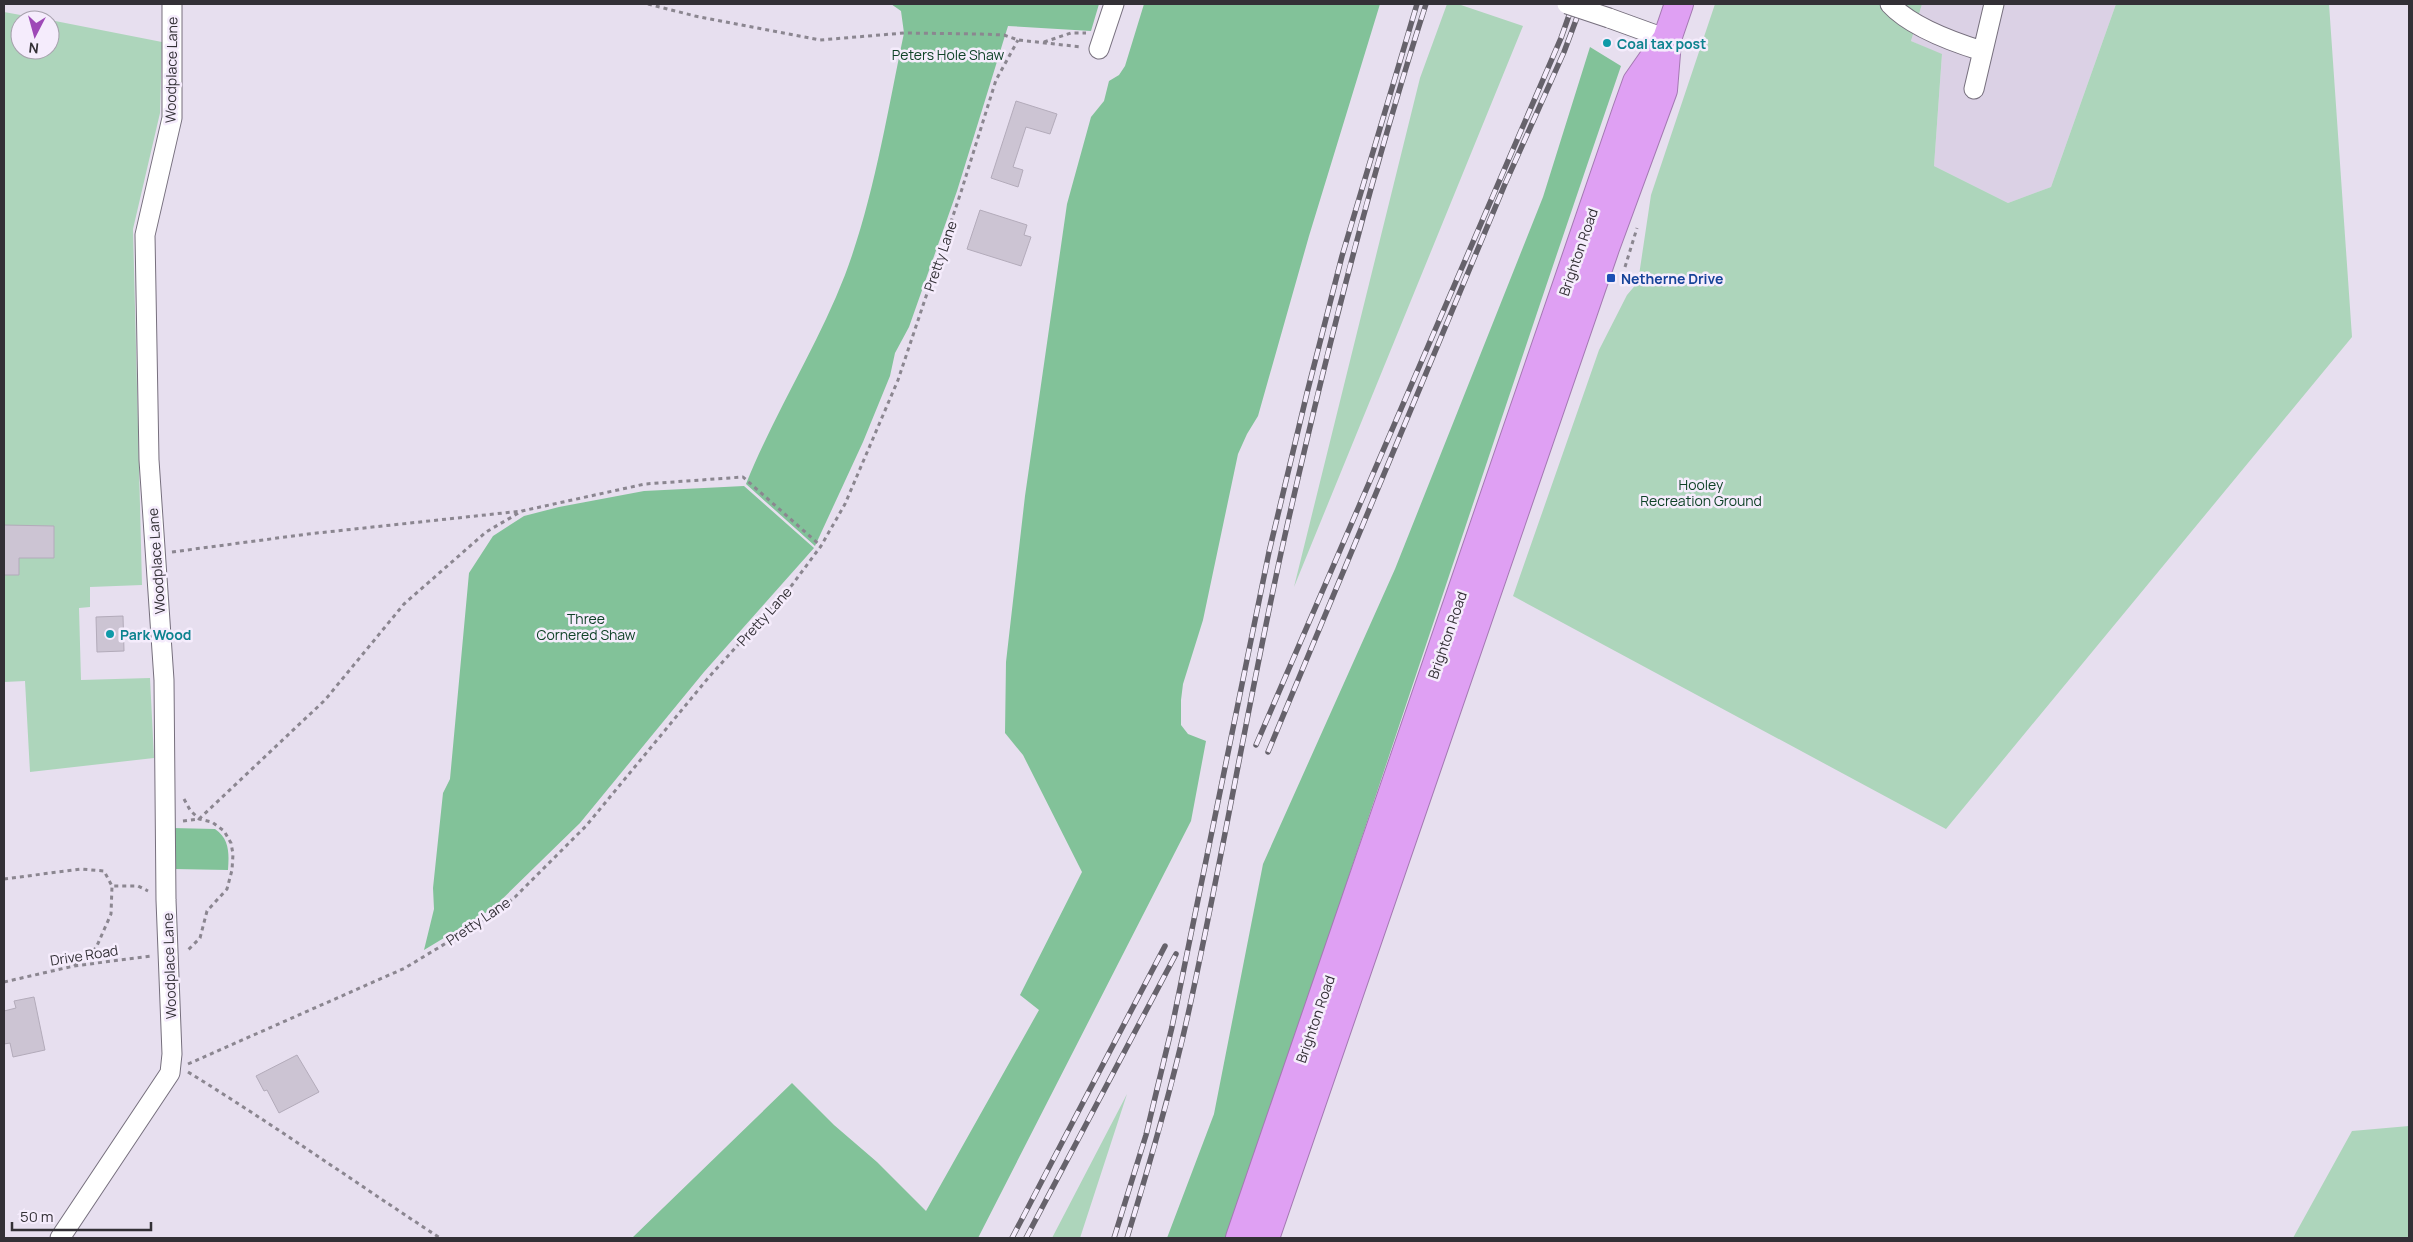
<svg xmlns="http://www.w3.org/2000/svg" width="2413" height="1242" viewBox="0 0 2413 1242" font-family="Manrope,sans-serif">
  <rect width="100%" height="100%" fill="#e7dfef"/>
  <path fill="#dbd1e5" d="M1922,4H2116L2051,187L2008,203L1934,166L1942,55L1911,41Z"/>
  <path fill="#add5bb" d="M1447,4H1458L1523,26L1294,587L1420,78Z
    M1715,4H1922L1911,41L1942,54L1934,166L2008,203L2051,187L2116,4H2329L2352,337L1946,829L1513,596L1599,350L1627,295L1638,282L1651,195Z
    M4,12L48,20H20V50H50V20L162,42L160,113L133,229L142,585L90,587V607L79,608L81,680L150,678L154,758L30,772L25,681L4,682Z
    M1127,1094L1080,1238H1052Z
    M2409,1126V1238H2293L2352,1131Z"/>
  <path fill="#82c299" d="M891,4H1099L1091,31L1008,26L957,191L909,327L895,353L890,376L863,442L815,546L746,484C775,412 817,347 845,275C874,198 887,114 904,33L901,11Z
    M1144,4H1380L1309,236L1258,416L1247,434L1238,454L1203,620L1183,684L1181,700V725L1188,734L1206,741L1191,821L978,1238H632L792,1083L834,1125L877,1162L926,1211L1039,1010L1020,995L1082,872L1023,755L1005,733L1006,662L1025,496L1067,204L1091,117L1104,101L1109,81L1119,75L1125,66Z
    M1590,47L1621,66C1487,456 1360,848 1227,1238H1167L1214,1114L1263,864L1395,569L1543,197Z
    M744,486L814,548L704,672L580,823L492,909L424,950L434,909L433,888L443,793L450,779L469,573L493,536L524,516L559,507L644,491Z
    M172,828L215,829C230,839 229,854 228,870L174,869Z"/>
  <path fill="#ccc4d3" stroke="#b3abba" d="M1016,101L1057,114L1050,134L1026,127L1013,167L1023,170L1018,187L991,178Z
    M980,210L1027,225L1024,235L1031,237L1021,266L967,249Z
    M4,525L54,526V558H19V575H4Z
    M123,616L124,651L97,652L96,617Z
    M34,997L45,1050L13,1057L10,1043L4,1044V1011L16,1008L14,1001Z
    M297,1055L319,1092L279,1113L267,1090L264,1091L256,1076Z"/>
  <g fill="none" stroke-linecap="round" stroke-linejoin="round">
    <defs>
      <path id="minor" d="M1890,4C1910,26 1953,42 1982,51
        M1609,18L1667,39
        M1099,49L1114,4
        M1974,89L1994,4
        M60,1238L170,1073L172,1054L166,900L164,680L149,460L145,235L172,118V4"/>
      <path id="highway" d="M1240,1238L1627,110L1637,82L1667,39L1679,4
        M1265,1238L1605,248L1663,90L1667,41"/>
    </defs>
    <use href="#minor" stroke="#766f7d" stroke-width="21"/>
    <use href="#highway" stroke="#a379b1" stroke-width="30"/>
    <path stroke="#8b8690" stroke-width="3" stroke-dasharray="4 4" stroke-linecap="butt" d="M648,4L695,16L820,40L904,33L981,34L1004,35L1018,40L1082,47
      M1044,42L1071,33H1086
      M1625,267L1637,228
      M172,552L308,534L522,511
      M184,799L190,810L199,819L212,822L224,831L231,843L233,854L232,870L227,889L207,911L200,938L187,951
      M183,821L199,819L325,700L404,604L486,532L522,511L645,484L743,477L821,546
      M4,879L81,869L104,871L112,886H138L148,891
      M74,966L96,948L111,914L112,886
      M4,982L74,966L151,956
      M188,1064L405,968L494,914L515,897L586,826L709,677L792,585L821,546L845,504L898,380L961,192L996,80L1018,40
      M188,1072C274,1125 356,1183 440,1238"/>
    <use href="#minor" stroke="#fff" stroke-width="19"/>
    <use href="#highway" stroke="#dfa0f3" stroke-width="28"/>
    <defs>
      <path id="rail" d="M1256,745L1561,38L1573,4
        M1268,752L1505,184L1564,52L1582,4
        M1012,1238L1165,946
        M1026,1238L1176,954
        M1114,1238L1146,1135L1172,1027L1269,552L1307,393L1342,256L1417,4
        M1127,1238C1150,1163 1172,1088 1189,1010C1222,859 1248,705 1281,553C1322,369 1368,184 1426,4"/>
    </defs>
    <use href="#rail" stroke="#66626b" stroke-width="5.5"/>
    <use href="#rail" stroke="#f5ecfc" stroke-width="4" stroke-dasharray="11" stroke-linecap="butt"/>
    <defs>
      <path id="minor-bridge" d="M1567,4L1609,18"/>
    </defs>
    <use href="#minor-bridge" stroke="#766f7d" stroke-width="21" stroke-linecap="butt"/>
    <use href="#minor-bridge" stroke="#fff" stroke-width="19"/>
  </g>
  <g fill="#0f9aa8" stroke="#f5ecfc" stroke-width="2">
    <circle cx="1607" cy="43" r="5"/>
    <circle cx="110" cy="634" r="5"/>
  </g>
  <rect fill="#1a4fb4" stroke="#f5ecfc" stroke-width="2" x="1606" y="273" width="10" height="10" rx="2.5"/>
  <g text-anchor="middle" dominant-baseline="central" stroke-width="5" stroke-linejoin="round" paint-order="stroke">
    <g font-size="14" font-weight="bold" fill="#0d838f" stroke="#f5ecfc" text-anchor="start">
      <text x="1617" y="43">Coal tax post</text>
      <text x="120" y="634">Park Wood</text>
    </g>
    <g font-size="14" fill="#0f4227" stroke="#f5ecfc">
      <text x="948" y="54">Peters Hole Shaw</text>
      <text x="1701" y="484">Hooley<tspan x="1701" dy="16">Recreation Ground</tspan></text>
      <text x="586" y="618">Three<tspan x="586" dy="16">Cornered Shaw</tspan></text>
    </g>
    <g font-size="14" fill="#333036" stroke="#f5ecfc">
      <text transform="translate(171 70) rotate(-89)">Woodplace Lane</text>
      <text transform="translate(1578 252) rotate(-71)">Brighton Road</text>
      <text transform="translate(940 256) rotate(-71)">Pretty Lane</text>
      <text transform="translate(156 561) rotate(-94)">Woodplace Lane</text>
      <text transform="translate(764 616) rotate(-48)">Pretty Lane</text>
      <text transform="translate(1447 635) rotate(-71)">Brighton Road</text>
      <text transform="translate(478 921) rotate(-34)">Pretty Lane</text>
      <text transform="translate(84 955) rotate(-9)">Drive Road</text>
      <text transform="translate(169 966) rotate(-92)">Woodplace Lane</text>
      <text transform="translate(1315 1019) rotate(-71)">Brighton Road</text>
    </g>
    <g font-size="14" font-weight="bold" fill="#164399" stroke="#f5ecfc" text-anchor="start">
      <text x="1621" y="278">Netherne Drive</text>
    </g>
  </g>
  <rect width="2413" height="1242" fill="none" stroke="#333036" stroke-width="10"/>
  <g transform="translate(35 35) rotate(186)"><circle r="24" fill="#f5ecfc" stroke="#a7a1ad"/>
  <path d="M0-4L9 19L0 12L-9 19Z" fill="#9e49b7"/>
  <text y="-8" font-size="14" font-weight="bold" text-anchor="middle" fill="#333036">N</text>
  </g>
  <path d="M12 1222v8h139v-8" fill="none" stroke="#333036" stroke-width="2.5"/>
  <text x="20" y="1222" font-size="15" fill="#333036" stroke="#f5ecfc" stroke-width="4" paint-order="stroke">50 m</text>
</svg>
